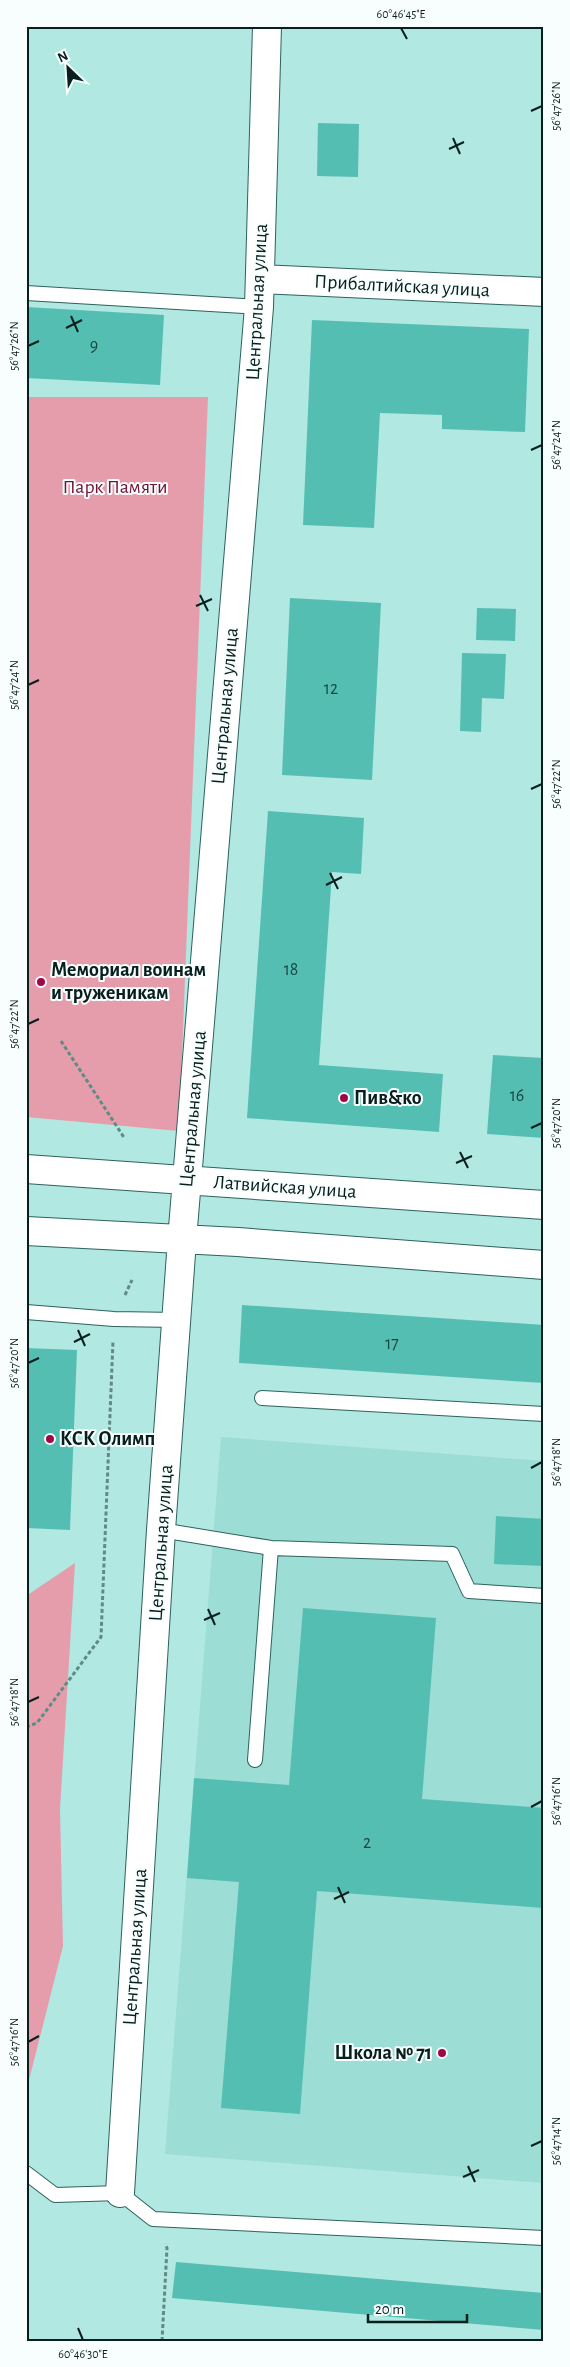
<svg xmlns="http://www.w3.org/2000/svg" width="570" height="2367" viewBox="0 0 570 2367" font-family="'Alegreya Sans',sans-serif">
  <rect width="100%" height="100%" fill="#b1e8e1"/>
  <path fill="#9cddd5" d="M221,1437L544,1461V2183L165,2154Z"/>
  <path fill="#e59dac" d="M26,397H208L179,1131L26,1117Z
    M75,1563L60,1809L63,1946L26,2092V1596Z"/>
  <path fill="#55beb3" d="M318,123L359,124L358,177L317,176Z
    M26,307L164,315L160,385L26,378Z
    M312,320L529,329L525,432L442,429V415L380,413L374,528L303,525Z
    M290,598L381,603L372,780L282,775Z
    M477,608L516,609L515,641L476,640Z
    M462,653L506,654L504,699L482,698L481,732L460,731Z
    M268,811L364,818L361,874L332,872L319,1065L443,1074L439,1132L247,1118Z
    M493,1055L544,1058V1138L487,1134Z
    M242,1305L544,1325V1383L239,1363Z
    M26,1348L77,1350L70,1530L26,1528Z
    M496,1516L544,1519V1566L494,1564Z
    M303,1608L436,1618L422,1799L544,1808L543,1908L317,1891L300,2114L221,2108L239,1882L187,1878L194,1778L289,1785Z
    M176,2262L544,2293V2330L172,2298Z"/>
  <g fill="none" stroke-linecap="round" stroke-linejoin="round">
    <defs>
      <path id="service" d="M26,293L259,307
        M26,1312L114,1319L177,1320
        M262,1398L544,1414
        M161,1530L271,1548L452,1554L469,1591L544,1596
        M255,1760L271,1548
        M26,2173L55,2195L120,2193L153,2219L544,2238"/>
      <path id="tertiary" d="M260,279L544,292
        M26,1169L544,1205
        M26,1231L238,1242L544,1265
        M120,2193L161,1530L182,1240L259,307L267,26"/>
    </defs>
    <use href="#service" stroke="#2d625c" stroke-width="16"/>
    <use href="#tertiary" stroke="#2d625c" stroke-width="30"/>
    <path stroke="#628a85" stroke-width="3" stroke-dasharray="4 2.5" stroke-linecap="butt" d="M61,1041L125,1139
      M125,1295L132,1280
      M26,1727L37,1723L101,1637L113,1341
      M162,2341L167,2248L165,2244"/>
    <use href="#service" stroke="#fff" stroke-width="14"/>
    <use href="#tertiary" stroke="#fff" stroke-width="28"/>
  </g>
  <path fill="none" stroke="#081f1d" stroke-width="2" d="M401,28L407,39M531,111L542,106M453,138L460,154M449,149L464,142M71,316L78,332M66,328L82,320M28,346L39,341M531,450L542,445M200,595L208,611M196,606L212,599M28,685L39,680M531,789L542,784M330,873L338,889M326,885L342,877M28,1024L39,1019M531,1128L542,1123M460,1152L468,1168M456,1163L472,1156M78,1330L85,1346M74,1342L90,1334M28,1363L39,1358M531,1468L542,1462M208,1609L215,1625M204,1620L220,1613M28,1702L39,1697M531,1807L542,1801M338,1887L345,1903M334,1899L349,1892M28,2042L39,2036M531,2146L542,2141M468,2166L475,2182M463,2177L479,2170M78,2328L83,2340"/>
  <g fill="#a00648" stroke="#f8fefd" stroke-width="2">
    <circle cx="41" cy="982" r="5"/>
    <circle cx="344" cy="1098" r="5"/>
    <circle cx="50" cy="1439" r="5"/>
    <circle cx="442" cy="2053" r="5"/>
  </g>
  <g text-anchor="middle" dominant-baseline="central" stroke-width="4" stroke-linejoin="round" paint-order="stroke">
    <g font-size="18" fill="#1b4742">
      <text x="94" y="346">9</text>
      <text x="331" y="689">12</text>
      <text x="291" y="970">18</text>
      <text x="517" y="1096">16</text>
      <text x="392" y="1344">17</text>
      <text x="367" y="1843">2</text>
    </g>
    <g font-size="20" fill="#081f1d" stroke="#f8fefd">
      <text transform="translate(402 286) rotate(3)">Прибалтийская улица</text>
      <text transform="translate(257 302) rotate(-87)">Центральная улица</text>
      <text transform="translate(225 706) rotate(-85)">Центральная улица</text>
      <text transform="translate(193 1109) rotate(-85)">Центральная улица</text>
      <text transform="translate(285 1187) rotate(4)">Латвийская улица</text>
      <text transform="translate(161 1543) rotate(-86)">Центральная улица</text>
      <text transform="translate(135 1947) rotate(-86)">Центральная улица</text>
    </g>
    <g font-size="20" fill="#701233" stroke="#f8fefd">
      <text x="115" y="487">Парк Памяти</text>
    </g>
    <g font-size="20" font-weight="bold" fill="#081f1d" stroke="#f8fefd" text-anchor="start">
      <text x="51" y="970">Мемориал воинам<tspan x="51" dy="23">и труженикам</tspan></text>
      <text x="354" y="1098">Пив&amp;ко</text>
      <text x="60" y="1439">КСК Олимп</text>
      <text x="432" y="2053" text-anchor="end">Школа № 71</text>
    </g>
  </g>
  <rect width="570" height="2367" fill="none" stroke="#f8fefd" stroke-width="55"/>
  <g transform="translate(68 68) rotate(335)" stroke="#f8fefd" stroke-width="4" paint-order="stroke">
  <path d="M0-4L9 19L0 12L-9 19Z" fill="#081f1d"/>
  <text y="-8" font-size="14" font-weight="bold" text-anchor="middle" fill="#081f1d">N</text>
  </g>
  <path d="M368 2314v8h99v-8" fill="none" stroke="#081f1d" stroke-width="2.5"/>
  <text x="375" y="2314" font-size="15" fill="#081f1d" stroke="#f8fefd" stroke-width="4" paint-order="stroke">20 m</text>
  <rect x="28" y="28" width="514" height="2312" fill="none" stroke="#081f1d" stroke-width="2"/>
  <g font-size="12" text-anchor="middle" fill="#081f1d">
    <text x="401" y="18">60°46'45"E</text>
    <text transform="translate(556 106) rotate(-90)" y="4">56°47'26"N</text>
    <text transform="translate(14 346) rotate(-90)" y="4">56°47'26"N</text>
    <text transform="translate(556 445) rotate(-90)" y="4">56°47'24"N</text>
    <text transform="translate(14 685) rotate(-90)" y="4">56°47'24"N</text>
    <text transform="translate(556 784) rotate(-90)" y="4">56°47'22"N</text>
    <text transform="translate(14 1024) rotate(-90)" y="4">56°47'22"N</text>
    <text transform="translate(556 1123) rotate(-90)" y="4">56°47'20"N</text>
    <text transform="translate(14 1363) rotate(-90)" y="4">56°47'20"N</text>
    <text transform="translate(556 1462) rotate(-90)" y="4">56°47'18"N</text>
    <text transform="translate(14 1702) rotate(-90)" y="4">56°47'18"N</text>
    <text transform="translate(556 1801) rotate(-90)" y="4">56°47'16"N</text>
    <text transform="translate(14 2042) rotate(-90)" y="4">56°47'16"N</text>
    <text transform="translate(556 2141) rotate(-90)" y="4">56°47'14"N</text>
    <text x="83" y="2358">60°46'30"E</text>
  </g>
</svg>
